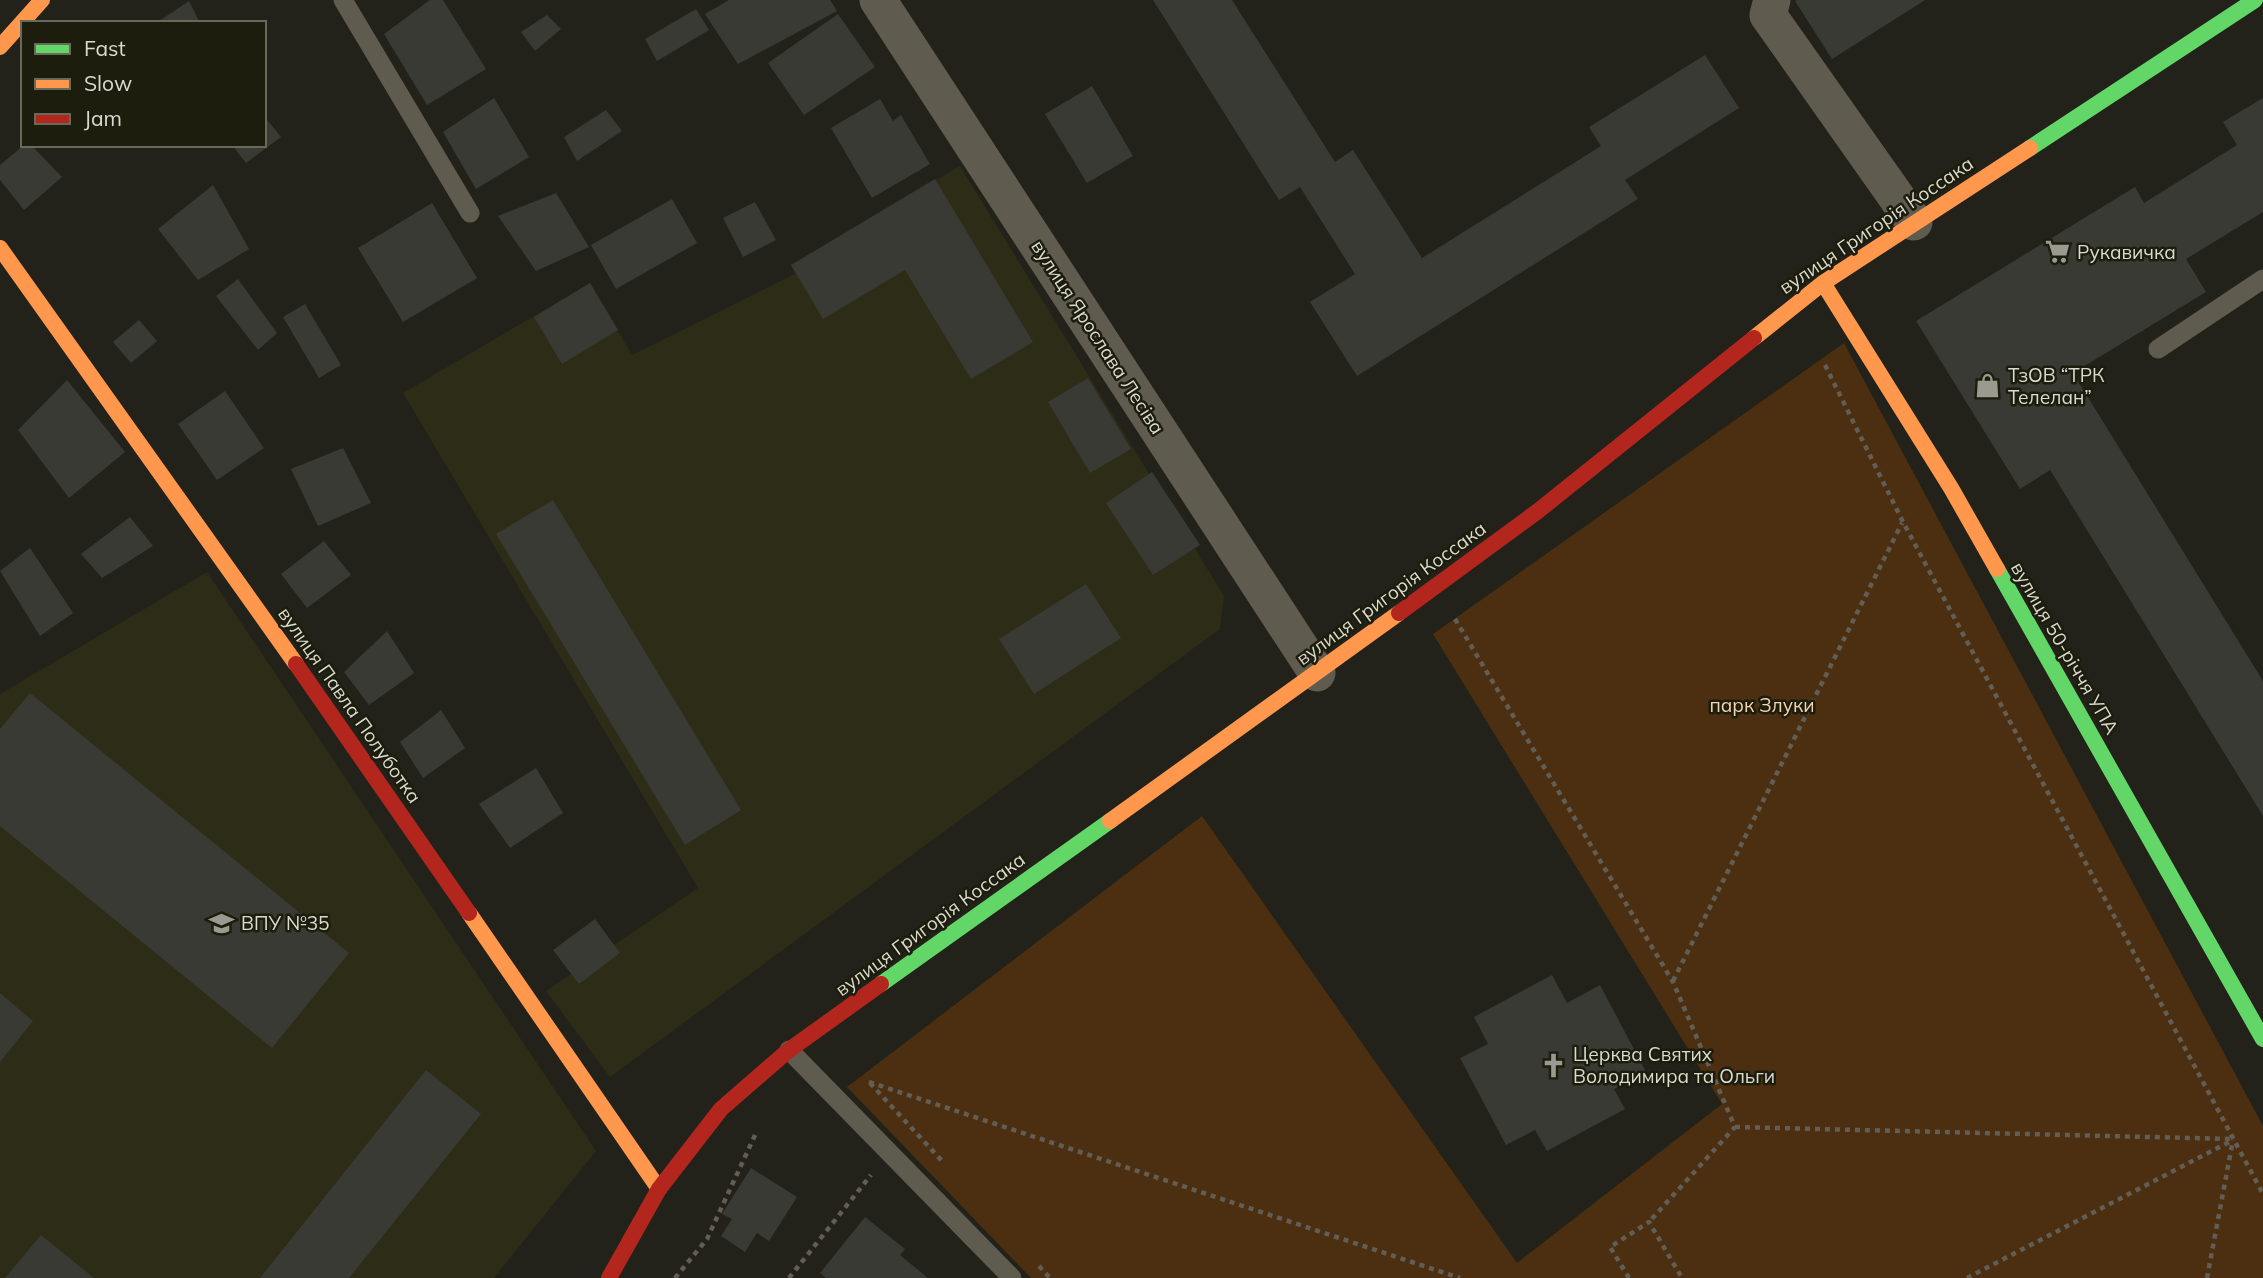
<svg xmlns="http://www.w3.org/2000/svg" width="2263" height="1278" viewBox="0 0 2263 1278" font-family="Mulish,sans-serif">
  <rect width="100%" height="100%" fill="#23221a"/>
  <path fill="#2d2c17" d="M960,166L1224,596L1220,629L610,1077L546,991L698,888L403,393L590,283L632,355L795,274L791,265Z
    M207,572L596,1151L494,1278H0V694Z"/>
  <path fill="#4b2f10" d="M1844,343L2263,1126V1278H1031L847,1087L1202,816L1517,1263L1722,1104L1433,634Z"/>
  <path fill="#393a33" d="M430,0H443L486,69L427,105L384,34Z
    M729,0H830L837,11L738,64L705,14Z
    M1153,0H1232L1335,162L1353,150L1422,258L1601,146L1589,127L1705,55L1739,108L1625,180L1638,199L1357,376L1310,302L1355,274L1300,187L1279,200Z
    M1797,0H1925L1832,59L1795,1Z
    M189,1L200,23H156Z
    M696,9L709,30L657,61L645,39Z
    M838,14L875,67L804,115L768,63Z
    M547,15L561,29L535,51L521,32Z
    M1092,86L1133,156L1087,183L1045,114Z
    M494,98L529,157L476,189L443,132Z
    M2263,98V212L2186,259L2206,292L2073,373L2263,681V816L2050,470L2020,489L1916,321L2135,187L2144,203L2237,145L2223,122Z
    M880,99L893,121L901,115L930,164L872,198L831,128Z
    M606,110L622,131L577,161L564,137Z
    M264,116L281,137L246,163L232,145H264Z
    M24,145H31L62,177L24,210L0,180V165Z
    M935,179L1033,342L971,379L905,270L823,319L791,265Z
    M213,185L249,249L198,280L158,229Z
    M556,193L589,247L536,271L498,216Z
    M672,199L697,243L616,289L591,245Z
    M755,202L776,240L743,257L723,218Z
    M432,203L477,278L403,322L358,248Z
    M238,279L277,333L258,350L216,296Z
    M590,283L618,330L562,364L534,317Z
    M305,304L341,365L319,378L283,317Z
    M139,320L157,341L131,363L113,342Z
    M1088,378L1131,449L1090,473L1048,402Z
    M67,380L125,452L69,498L18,430Z
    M225,391L264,448L217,480L178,424Z
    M343,448L371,503L318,526L291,469Z
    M1152,472L1200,545L1153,575L1106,503Z
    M553,500L741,810L685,845L496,534Z
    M130,517L153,546L102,578L81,554Z
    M324,541L351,575L307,608L281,574Z
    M30,548L73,613L40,636L0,571Z
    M1086,584L1121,638L1034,694L999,639Z
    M387,631L414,673L369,705L344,672Z
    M30,693L349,953L272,1048L0,826V729Z
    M441,710L465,748L423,778L400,742Z
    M536,768L563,813L510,848L479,804Z
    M595,919L620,953L579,984L553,950Z
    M1552,975L1567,1003L1600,985L1646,1072L1614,1089L1625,1109L1547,1151L1535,1130L1506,1145L1460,1058L1488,1044L1474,1017Z
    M0,993L33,1021L0,1062Z
    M426,1070L481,1114L349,1278H260Z
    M751,1168L797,1197L769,1241L757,1233L745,1252L721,1236L732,1219L722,1214Z
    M865,1217L905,1249L900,1255L928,1278H826L820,1273Z
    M41,1235L94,1278H5Z"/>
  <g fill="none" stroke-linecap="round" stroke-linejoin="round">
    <path stroke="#625e56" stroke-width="4.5" stroke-dasharray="5 5" stroke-linecap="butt" d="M1825,365L1903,522L2263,1194
      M1455,619L1673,982L1735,1127L1649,1222
      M1673,981L1902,523
      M869,1082L1460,1278
      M870,1083L943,1162
      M1735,1127L2233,1139
      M1039,1266L1050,1278
      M675,1278L707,1239L756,1133
      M789,1278L871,1175
      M1629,1278L1610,1247L1649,1222L1682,1278
      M1967,1278L2233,1140
      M2207,1278L2233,1140"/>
    <path stroke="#605b4f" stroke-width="19" d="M343,0L470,213
      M2158,349L2263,279
      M789,1050L1012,1278"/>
    <path stroke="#605b4f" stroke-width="37" d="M878,0L1317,673
      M1772,0L1768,15L1914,222"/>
    <path stroke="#63d668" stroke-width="16" d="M2030,148L2255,0
      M1997,569L2263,1039
      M881,984L1110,821"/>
    <path stroke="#ff974d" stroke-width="16" d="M0,47L42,0
      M0,248L296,664
      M1823,283L1951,488L1997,569
      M1754,338L1823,283L2030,148
      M1110,821L1399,613
      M469,913L659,1189"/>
    <path stroke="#b3261e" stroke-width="16" d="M1399,613L1538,511L1754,338
      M296,664L469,913
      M609,1278L659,1189L721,1109L789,1050L881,984"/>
  </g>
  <defs>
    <symbol id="supermarket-bare" viewBox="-9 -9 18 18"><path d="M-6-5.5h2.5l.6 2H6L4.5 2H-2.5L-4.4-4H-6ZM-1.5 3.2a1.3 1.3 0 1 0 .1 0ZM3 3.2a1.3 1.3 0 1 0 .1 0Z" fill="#9a9a90" stroke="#1d1d0d" stroke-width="2.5" paint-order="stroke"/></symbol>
    <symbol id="shop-bare" viewBox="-9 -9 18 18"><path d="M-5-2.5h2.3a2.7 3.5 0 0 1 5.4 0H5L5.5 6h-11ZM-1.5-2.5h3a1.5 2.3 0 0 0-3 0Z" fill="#9a9a90" stroke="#1d1d0d" stroke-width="2.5" paint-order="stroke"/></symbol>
    <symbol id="university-bare" viewBox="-9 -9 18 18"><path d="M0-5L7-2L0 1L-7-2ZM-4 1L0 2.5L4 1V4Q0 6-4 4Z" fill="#9a9a90" stroke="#1d1d0d" stroke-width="2.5" paint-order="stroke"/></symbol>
    <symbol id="church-bare" viewBox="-9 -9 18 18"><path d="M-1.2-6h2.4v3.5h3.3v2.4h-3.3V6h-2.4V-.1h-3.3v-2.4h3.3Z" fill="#9a9a90" stroke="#1d1d0d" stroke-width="2.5" paint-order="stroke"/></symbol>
  </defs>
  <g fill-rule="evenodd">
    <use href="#supermarket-bare" x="2040" y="234" width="35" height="35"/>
    <use href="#shop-bare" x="1970" y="368" width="35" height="35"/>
    <use href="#university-bare" x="204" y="906" width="35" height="35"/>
    <use href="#church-bare" x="1536" y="1048" width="35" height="35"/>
  </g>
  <g text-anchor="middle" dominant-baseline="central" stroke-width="5" stroke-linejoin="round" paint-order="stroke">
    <g font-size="19" fill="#dadad0" stroke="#1d1d0d">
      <text transform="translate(1876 225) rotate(-34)">вулиця Григорія Коссака</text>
      <text transform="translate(1098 337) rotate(57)">вулиця Ярослава Лесіва</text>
      <text transform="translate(1391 593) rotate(-36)">вулиця Григорія Коссака</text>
      <text transform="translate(2065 648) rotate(60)">вулиця 50-річчя УПА</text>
      <text transform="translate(350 705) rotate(55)">вулиця Павла Полуботка</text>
      <text transform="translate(930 924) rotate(-36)">вулиця Григорія Коссака</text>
    </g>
    <g font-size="19" fill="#dadad0" stroke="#1d1d0d" text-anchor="start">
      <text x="2077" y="252">Рукавичка</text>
      <text x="2008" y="375">ТзОВ “ТРК<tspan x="2008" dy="22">Телелан”</tspan></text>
      <text x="241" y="923">ВПУ №35</text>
      <text x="1573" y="1054">Церква Святих<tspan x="1573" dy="22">Володимира та Ольги</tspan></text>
    </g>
    <g font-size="19" fill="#f6d2af" stroke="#1d1d0d">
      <text x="1762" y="705">парк Злуки</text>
    </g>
  </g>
  <rect x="21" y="21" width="245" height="126" fill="#1d1d0d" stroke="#69695b" stroke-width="2"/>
  <rect x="35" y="44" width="35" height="10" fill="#63d668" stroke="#69695b" stroke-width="2"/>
  <text x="84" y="56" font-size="21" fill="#dadad0">Fast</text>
  <rect x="35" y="79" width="35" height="10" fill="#ff974d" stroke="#69695b" stroke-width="2"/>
  <text x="84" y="91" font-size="21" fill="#dadad0">Slow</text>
  <rect x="35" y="114" width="35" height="10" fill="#b3261e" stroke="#69695b" stroke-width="2"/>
  <text x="84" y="126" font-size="21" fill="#dadad0">Jam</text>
</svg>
